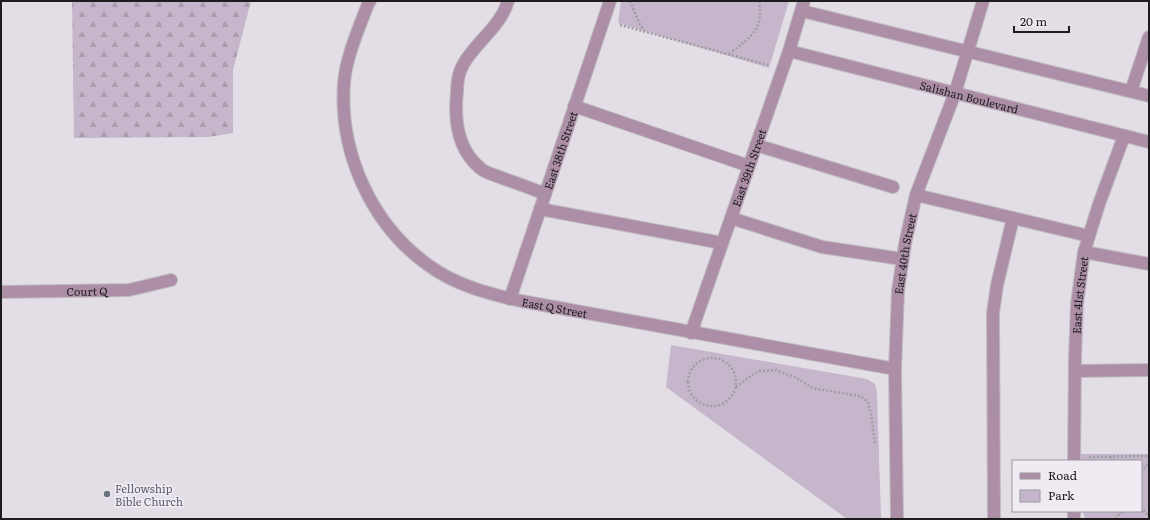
<svg xmlns="http://www.w3.org/2000/svg" width="1150" height="520" viewBox="0 0 1150 520" font-family="Literata,serif">
  <defs>
    <pattern id="forest-firs" width="22" height="20" patternUnits="userSpaceOnUse"><rect width="22" height="20" fill="#c5b6cb"/><path d="M5 1l3.5 6h-7zM16 11l3.5 6h-7z" fill="#a99cae"/></pattern>
  </defs>
  <rect width="100%" height="100%" fill="#e3dde5"/>
  <path fill="#c5b6cb" d="M621,1H789L769,68L618,23Z
    M671,345L867,379L875,384L877,393L881,519H847L666,387Z
    M1080,454H1149V519H1085L1083,511H1141V461H1081Z"/>
  <path fill="url(#forest-firs)" d="M72,1H251L233,70V133L208,137L74,138Z"/>
  <g fill="none" stroke-linecap="round" stroke-linejoin="round">
    <defs>
      <g id="minor">
        <path id="s1" d="M370,1L368,4C359,28 346,57 344,83C339,152 371,224 428,265C455,285 489,294 521,301L895,369"/>
        <path d="M508,1C501,26 477,41 464,63C459,71 457,83 457,92C454,120 457,149 480,168C485,173 495,175 502,178C516,183 531,188 545,194"/>
        <path d="M802,11L1149,96"/>
        <path id="s2" d="M789,51L1149,142"/>
        <path d="M1131,91L1149,37"/>
        <path d="M574,106L749,166"/>
        <path d="M756,145L893,187"/>
        <path d="M916,195L1089,236"/>
        <path d="M540,209L722,243"/>
        <path d="M731,218L822,247L902,259"/>
        <path d="M1084,252L1149,264"/>
        <path id="s3" d="M1,292L129,290L171,280"/>
        <path id="s4" d="M510,299L610,1"/>
        <path id="s5" d="M691,333L789,51L804,1"/>
        <path d="M1075,371L1149,370"/>
        <path id="s6" d="M1074,461L1075,357L1077,304L1084,252L1099,204L1124,136"/>
        <path id="s7" d="M897,519L895,369L898,291L905,244L916,195L955,93L983,1"/>
        <path d="M994,519L993,313L997,285L1013,218"/>
        <path d="M1074,519V511"/>
      </g>
    </defs>
    <use href="#minor" stroke="#c0bac1" stroke-width="14"/>
    <path stroke="#a29da3" stroke-width="2.5" stroke-dasharray="2 2" stroke-linecap="butt" d="M630,1L639,23L645,32
      M620,25L768,65
      M729,54C749,38 764,31 759,1
      M688 382a24 24 0 1 1 48 0a24 24 0 1 1-48 0Z
      M736,387L752,375L759,371L775,370L795,377L812,388L860,396L868,402L871,414L875,443
      M1089,457L1149,456
      M1110,457L1116,461
      M1141,472L1149,463
      M1141,507L1149,517
      M1115,519L1122,511"/>
    <use href="#minor" stroke="#ac8fa6" stroke-width="12"/>
  </g>
  <circle fill="#6b7280" stroke="#f0ebf3" stroke-width="1.5" cx="107" cy="494" r="4"/>
  <g text-anchor="middle" dominant-baseline="central" stroke-width="3.5" stroke-linejoin="round" paint-order="stroke">
    <g font-size="11" fill="#1e1c1e" stroke="#f0ebf3">
      <text stroke="none"><textPath href="#s2" startOffset="186">Salishan Boulevard</textPath></text>
      <text stroke="none"><textPath href="#s4" startOffset="157">East 38th Street</textPath></text>
      <text stroke="none"><textPath href="#s5" startOffset="175">East 39th Street</textPath></text>
      <text stroke="none"><textPath href="#s7" startOffset="266">East 40th Street</textPath></text>
      <text stroke="none"><textPath href="#s3" startOffset="86">Court Q</textPath></text>
      <text stroke="none"><textPath href="#s6" startOffset="166">East 41st Street</textPath></text>
      <text stroke="none"><textPath href="#s1" startOffset="430">East Q Street</textPath></text>
    </g>
    <g font-size="11" fill="#5b616d" stroke="#f0ebf3" text-anchor="start">
      <text x="115" y="488">Fellowship<tspan x="115" dy="13">Bible Church</tspan></text>
    </g>
  </g>
  <rect width="1150" height="520" fill="none" stroke="#1e1c1e" stroke-width="4"/>
  <rect x="1012" y="460" width="130" height="52" fill="#f0ebf3" stroke="#9c989e"/>
  <rect x="1020" y="473" width="20" height="6" fill="#ac8fa6" stroke="#9c989e"/>
  <text x="1048" y="480" font-size="12" fill="#1e1c1e">Road</text>
  <rect x="1020" y="490" width="20" height="12" fill="#c5b6cb" stroke="#9c989e"/>
  <text x="1048" y="500" font-size="12" fill="#1e1c1e">Park</text>
  <path d="M1014 26v6h55v-6" fill="none" stroke="#1e1c1e" stroke-width="2"/>
  <text x="1020" y="26" font-size="12" fill="#1e1c1e" stroke="#f0ebf3" stroke-width="3" paint-order="stroke">20 m</text>
</svg>
